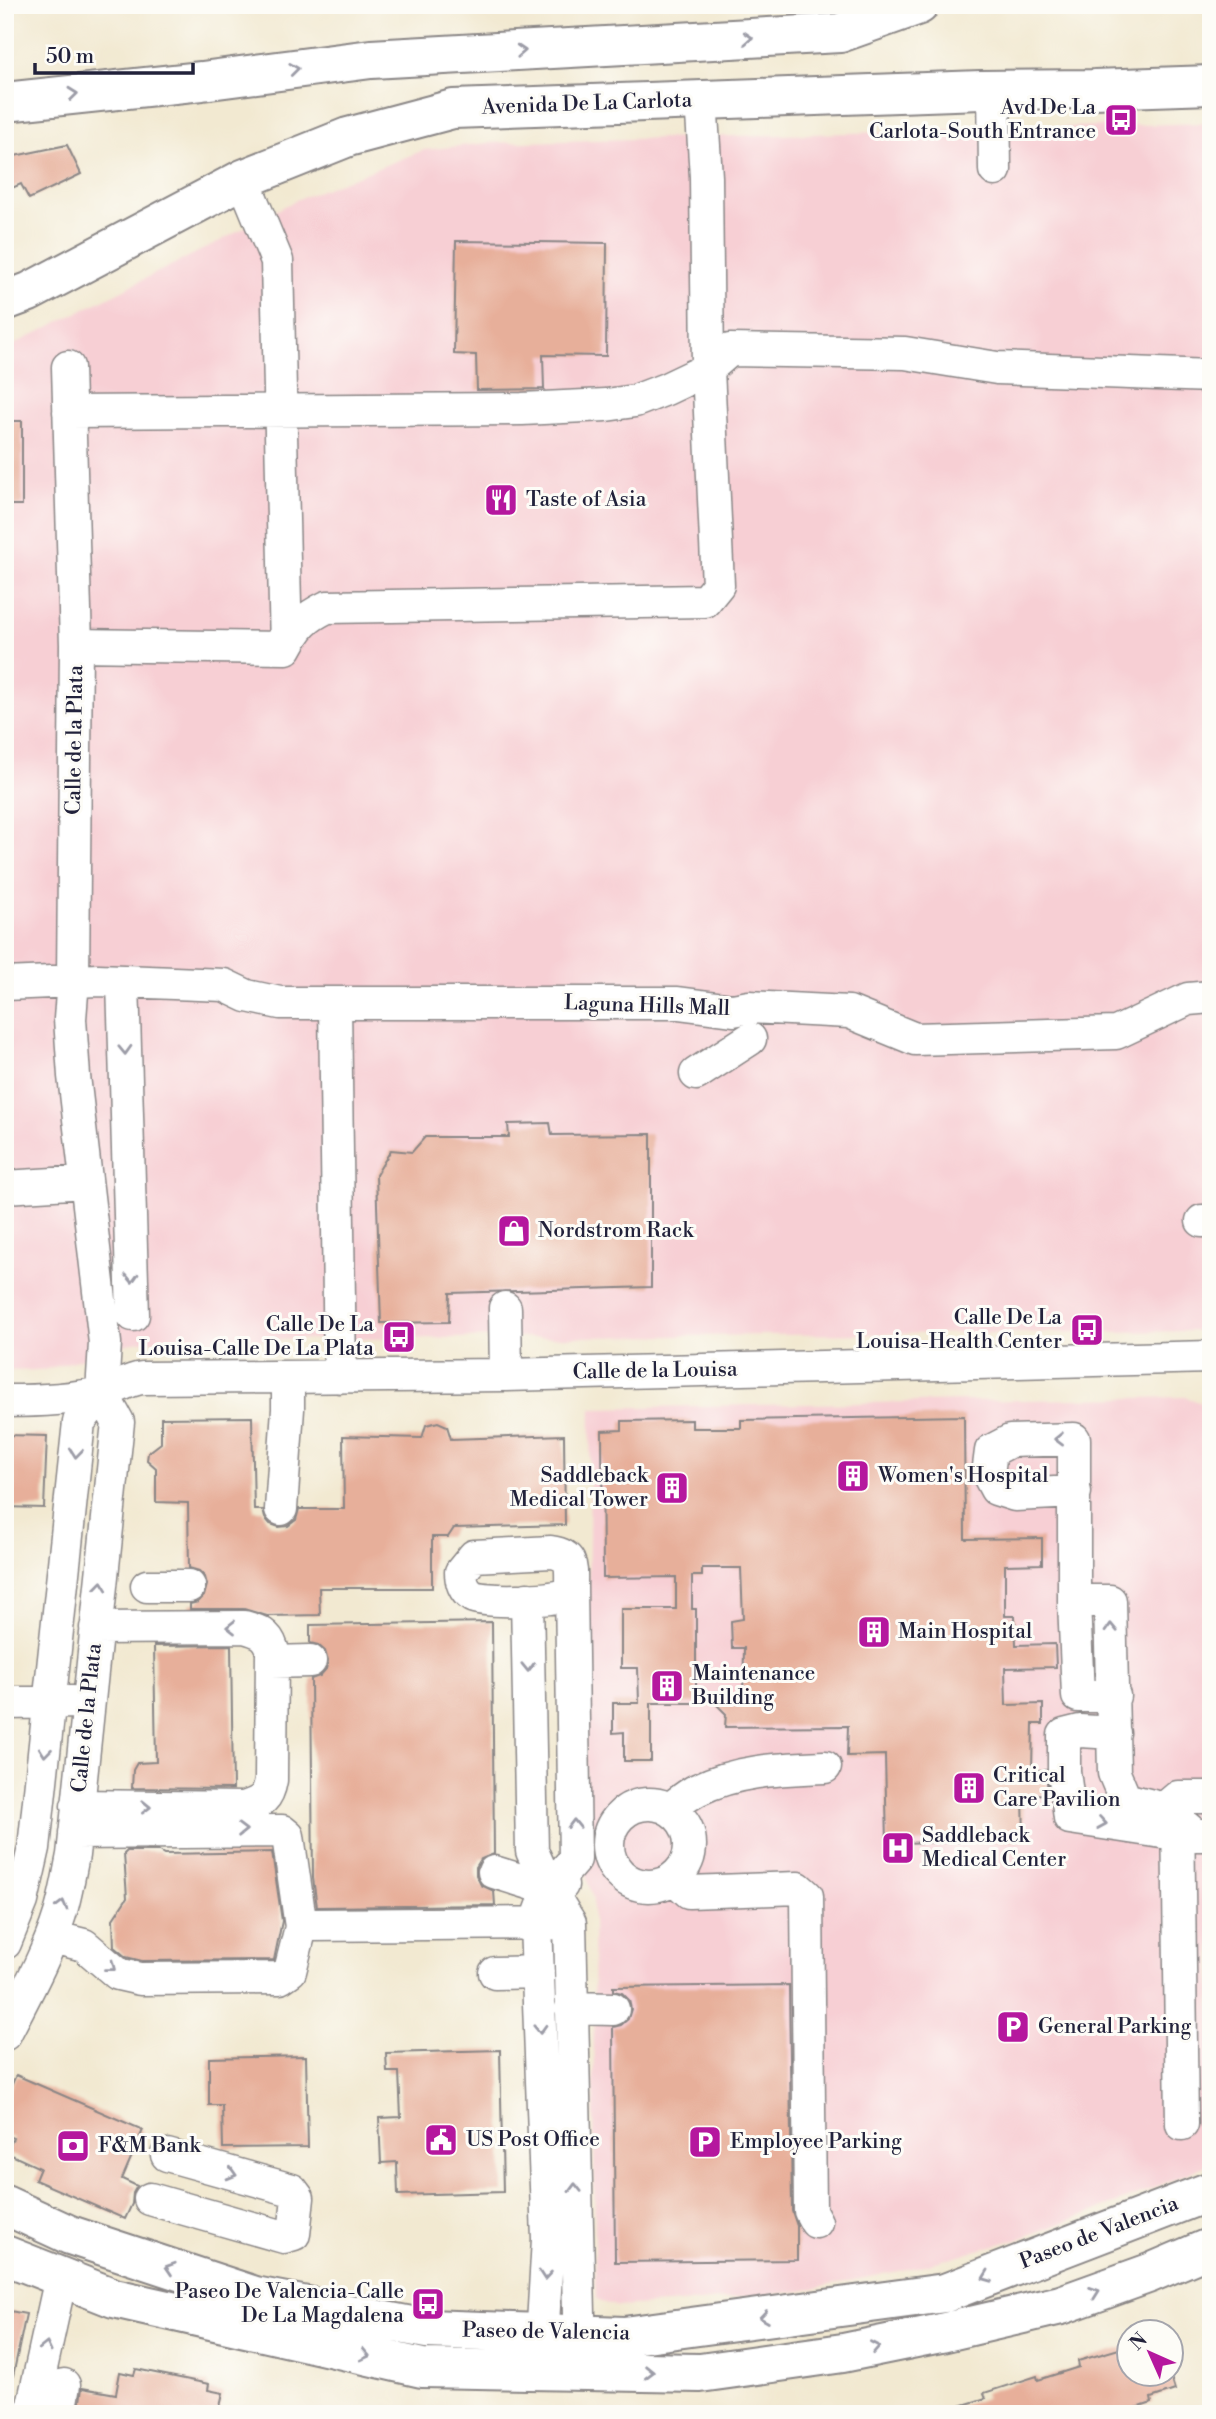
<svg xmlns="http://www.w3.org/2000/svg" width="1216" height="2419" viewBox="0 0 1216 2419" font-family="'Libre Bodoni',serif">
  <rect width="100%" height="100%" fill="#fdfcf7"/>
  <filter id="ink" filterUnits="userSpaceOnUse"><feTurbulence type="fractalNoise" baseFrequency=".0143" numOctaves="2"/><feDisplacementMap in="SourceGraphic" scale="14" xChannelSelector="R" yChannelSelector="G"/><feConvolveMatrix kernelMatrix="1 2 1 2 8 2 1 2 1" color-interpolation-filters="sRGB"/></filter>
  <filter id="wash" filterUnits="userSpaceOnUse"><feTurbulence type="fractalNoise" baseFrequency=".00686" numOctaves="4" result="noise"/><feDisplacementMap in="SourceGraphic" scale="28" xChannelSelector="R" yChannelSelector="G"/><feGaussianBlur stdDeviation="1.57" result="paint"/><feColorMatrix in="noise" values="0 0 0 0 0 0 0 0 0 0 0 0 0 0 0 0 0 1.4 0 .05"/><feComposite in="paint" operator="in"/></filter>
  <g filter="url(#wash)">
    <rect width="100%" height="100%" fill="#f2e9d1"/>
    <path fill="#f7cfd4" d="M1211,123V1331L138,1341L44,1370L5,1371V349L220,241L296,200L424,150L488,143Z
      M1186,1397L1204,1404L1209,1419L1211,1561V2163L1136,2196L1024,2237L917,2267L802,2291L699,2302L618,2307L602,2302L596,2298L595,2283L593,1900L584,1867L591,1408Z"/>
    <g id="blocks">
      <path fill="#e7af9a" d="M67,145L81,174L29,199L21,184L5,191V158Z
        M456,241L607,243L606,356L543,355L544,389L477,390L476,355L454,354Z
        M5,421H22V505H5Z
        M550,1123L552,1135L651,1134V1287L450,1293L449,1322L381,1323L376,1175L391,1150L412,1152L425,1137H509L508,1124Z
        M964,1416L965,1539L1042,1538V1564L1005,1565V1616H1015L1016,1645L1055,1644L1056,1667L1005,1668L1006,1705L1043,1704V1724H1033L1032,1770H1046L1048,1794L1023,1795L1024,1841L887,1843L885,1755L847,1756L848,1726L725,1727L726,1714L712,1700L743,1699L744,1648H732L731,1621L743,1619L741,1568H702V1576H692V1609H696V1703H651V1761H624V1732L613,1733V1703H639L638,1668H621V1609H676V1577L603,1578L602,1431L622,1430V1421L692,1420V1428H741V1420Z
        M252,1417L254,1510H263L265,1518L270,1524L279,1527L288,1526L296,1520L299,1509H344L343,1436L422,1438L426,1425L438,1422L447,1426L451,1439L564,1435L565,1525L454,1528L448,1537H432V1588H319L320,1615L267,1616L244,1609H190V1604L198,1602L204,1596L207,1585L205,1577L199,1571L189,1568L188,1503L156,1502V1468L147,1460L148,1453L161,1443V1418Z
        M5,1435L47,1436L44,1508L5,1507Z
        M492,1622L494,1854L481,1859L476,1867V1875L481,1885L494,1891L495,1905L317,1907L313,1878L311,1679L320,1676L326,1669L328,1661L325,1651L318,1645L310,1643V1625Z
        M231,1645L233,1789L132,1788L133,1770L137,1763L156,1762L154,1646Z
        M127,1851H159L164,1854L272,1852L282,1921L274,1960L142,1961L126,1957L114,1947L113,1919L127,1898L124,1854Z
        M789,1985L792,2211L797,2226V2260L615,2262L613,2027L621,2025L628,2019L631,2009L629,2000L622,1993L613,1991V1987Z
        M500,2050L503,2192L398,2195L397,2162L381,2163L379,2118L401,2117L399,2072H387L386,2053Z
        M306,2056L308,2147L223,2148L222,2105H209V2058Z
        M16,2075L143,2130L122,2179L137,2186L133,2193L132,2204L125,2219L35,2180L40,2168L7,2153L13,2138L5,2135V2100Z
        M5,2310L26,2314L13,2376L5,2375Z
        M1129,2346V2374H1170L1175,2390L1151,2398L1152,2403L1118,2414H948L947,2410L986,2398L984,2393L1037,2376L1038,2380L1079,2367L1078,2361Z
        M136,2369L209,2384L208,2390L223,2393L218,2414H78L82,2388L116,2394L120,2372L134,2375Z"/>
    </g>
  </g>
  <g filter="url(#ink)">
    <use href="#blocks" fill-opacity="0" stroke="#8a8686" stroke-width="2"/>
    <g fill="none" stroke-linecap="round" stroke-linejoin="round">
      <defs>
        <path id="minor" d="M994,90L995,170
          M243,179L277,261L286,648
          M69,412L522,409L606,405L635,401L666,389L708,369L730,350L905,353L997,368L1211,376
          M76,645L286,648
          M286,648C298,626 304,618 327,607L705,601L718,585L708,369L706,177L701,99
          M123,982L133,1315
          M5,984L98,980L224,985L247,996L280,1003H678L733,1010L749,1007L849,1012L915,1039L1116,1033L1188,999L1211,997
          M335,1003L340,1377
          M696,1074L750,1039
          M5,1187L86,1182
          M1202,1221H1211
          M505,1308L506,1375
          M5,1401C37,1401 69,1400 100,1393C114,1390 127,1380 142,1378L506,1375L1211,1357
          M281,1509L288,1409V1377
          M551,1552C574,1555 571,1568 571,1587L565,1595C550,1600 485,1603 472,1596C464,1591 461,1581 461,1572L474,1556Z
          M147,1586H189
          M527,1599L532,1851L549,1889L575,1859L571,1587
          M1074,1601V1439L1010,1441L991,1451L988,1474L996,1489L1015,1495L1075,1492
          M272,1662L310,1661
          M1114,1696H1078L1074,1601H1110L1114,1773L1125,1799L1164,1809L1195,1835H1211
          M5,1703L72,1702
          M1114,1733L1080,1731L1064,1735V1771L1070,1818L1162,1832L1179,1823
          M608 1845a41 41 0 1 1 82 0a41 41 0 1 1-82 0Z
          M77,1806L244,1808C262,1802 268,1798 271,1780L272,1648C267,1633 258,1631 244,1627L96,1628
          M670,1809C678,1803 687,1795 697,1790C737,1770 781,1769 825,1767
          M1164,1809L1178,1797H1211
          M1178,1809L1182,2124
          M494,1872L549,1889L562,1885
          M674,1878L689,1892L798,1888L807,1896L810,2211L816,2222
          M549,1889L570,1923L580,2358
          M301,1927L309,1925L558,1923
          M52,1937L84,1945L118,1974L140,1979L280,1978L290,1971L301,1927L288,1836L282,1831L75,1833
          M5,1943L22,1901L34,1848L79,1422L102,1393
          M495,1973L538,1972
          M571,2008L613,2009
          M5,2034C25,1995 47,1956 60,1914C66,1895 69,1875 73,1855L118,1422L102,1393L105,1343L74,1076L70,1019L73,980L76,645L68,367
          M150,2199L284,2237L294,2234L298,2198L292,2190L167,2155
          M541,2358L548,2239L536,1924L549,1889
          M31,2414L61,2277
          M59,2414L64,2385"/>
        <path id="major" d="M5,301L29,292L243,179L348,137L453,109L981,90L1094,89L1211,85
          M5,2205L70,2235L255,2296L427,2329L624,2336L945,2293L1211,2191
          M5,2255L114,2298L422,2368L700,2373L843,2353L941,2333L1061,2305L1150,2273L1211,2247"/>
        <path id="highway" d="M5,102L202,81L371,59L840,33L919,5"/>
      </defs>
      <use href="#minor" stroke="#8a8686" stroke-width="35"/>
      <use href="#major" stroke="#8a8686" stroke-width="42"/>
      <use href="#highway" stroke="#8a8686" stroke-width="42"/>
      <use href="#minor" stroke="#fff" stroke-width="32"/>
      <use href="#major" stroke="#fff" stroke-width="38"/>
      <use href="#highway" stroke="#fff" stroke-width="38"/>
    </g>
    <defs><path id="oneway-chevron" d="M-2-3.5L2.5 0L-2 3.5" fill="none" stroke-width="1.6" stroke-linecap="round" stroke-linejoin="round" transform="scale(1.75)"/></defs>
    <g stroke="#9c9ca7">
      <use href="#oneway-chevron" transform="translate(748 38) rotate(-3)"/>
      <use href="#oneway-chevron" transform="translate(521 51) rotate(-3)"/>
      <use href="#oneway-chevron" transform="translate(294 69) rotate(-7)"/>
      <use href="#oneway-chevron" transform="translate(73 94) rotate(-6)"/>
      <use href="#oneway-chevron" transform="translate(125 1050) rotate(88)"/>
      <use href="#oneway-chevron" transform="translate(132 1278) rotate(88)"/>
      <use href="#oneway-chevron" transform="translate(1059 1439) rotate(179)"/>
      <use href="#oneway-chevron" transform="translate(76 1453) rotate(96)"/>
      <use href="#oneway-chevron" transform="translate(101 1586) rotate(-84)"/>
      <use href="#oneway-chevron" transform="translate(231 1627) rotate(180)"/>
      <use href="#oneway-chevron" transform="translate(1111 1628) rotate(-92)"/>
      <use href="#oneway-chevron" transform="translate(528 1667) rotate(89)"/>
      <use href="#oneway-chevron" transform="translate(45 1752) rotate(96)"/>
      <use href="#oneway-chevron" transform="translate(146 1807) rotate(1)"/>
      <use href="#oneway-chevron" transform="translate(1102 1823) rotate(9)"/>
      <use href="#oneway-chevron" transform="translate(574 1824) rotate(-91)"/>
      <use href="#oneway-chevron" transform="translate(242 1830) rotate(-1)"/>
      <use href="#oneway-chevron" transform="translate(62 1905) rotate(-75)"/>
      <use href="#oneway-chevron" transform="translate(111 1967) rotate(38)"/>
      <use href="#oneway-chevron" transform="translate(540 2029) rotate(88)"/>
      <use href="#oneway-chevron" transform="translate(232 2174) rotate(16)"/>
      <use href="#oneway-chevron" transform="translate(575 2188) rotate(-91)"/>
      <use href="#oneway-chevron" transform="translate(170 2268) rotate(-162)"/>
      <use href="#oneway-chevron" transform="translate(545 2275) rotate(95)"/>
      <use href="#oneway-chevron" transform="translate(987 2277) rotate(159)"/>
      <use href="#oneway-chevron" transform="translate(1095 2292) rotate(-20)"/>
      <use href="#oneway-chevron" transform="translate(764 2317) rotate(172)"/>
      <use href="#oneway-chevron" transform="translate(46 2347) rotate(-77)"/>
      <use href="#oneway-chevron" transform="translate(875 2347) rotate(-11)"/>
      <use href="#oneway-chevron" transform="translate(365 2355) rotate(12)"/>
      <use href="#oneway-chevron" transform="translate(649 2372) rotate(1)"/>
    </g>
  </g>
  <defs>
    <symbol id="bus-square" viewBox="-11 -11 22 22"><rect x="-9" y="-9" width="18" height="18" rx="4" fill="#b5179e" stroke="#fdfcf7"/><path d="M-5-6H5V4H4V6H2V4H-2V6H-4V4H-5ZM-3.5-4V0h7V-4ZM-3.5 1.2v1.5H-2V1.2ZM2 1.2v1.5H3.5V1.2Z" fill="#fff"/></symbol>
    <symbol id="restaurant-square" viewBox="-11 -11 22 22"><rect x="-9" y="-9" width="18" height="18" rx="4" fill="#b5179e" stroke="#fdfcf7"/><path d="M-5-6h1v4h1v-4h1v4h1v-4h1v5L-1.5 .5V6h-2V.5L-5-1ZM5-6V6H3V1.5H1.5Q1.5-4 5-6Z" fill="#fff"/></symbol>
    <symbol id="shop-square" viewBox="-11 -11 22 22"><rect x="-9" y="-9" width="18" height="18" rx="4" fill="#b5179e" stroke="#fdfcf7"/><path d="M-5-2.5h2.3a2.7 3.5 0 0 1 5.4 0H5L5.5 6h-11ZM-1.5-2.5h3a1.5 2.3 0 0 0-3 0Z" fill="#fff"/></symbol>
    <symbol id="building-square" viewBox="-11 -11 22 22"><rect x="-9" y="-9" width="18" height="18" rx="4" fill="#b5179e" stroke="#fdfcf7"/><path d="M-4-6H4V6H1V3H-1V6H-4ZM-2.5-4.3h1.7v1.8h-1.7ZM.8-4.3h1.7v1.8H.8ZM-2.5-1h1.7V.8h-1.7ZM.8-1h1.7V.8H.8Z" fill="#fff"/></symbol>
    <symbol id="hospital-square" viewBox="-11 -11 22 22"><rect x="-9" y="-9" width="18" height="18" rx="4" fill="#b5179e" stroke="#fdfcf7"/><path d="M-5-5h3v3.5h4V-5h3V5h-3V1.5h-4V5h-3Z" fill="#fff"/></symbol>
    <symbol id="parking-square" viewBox="-11 -11 22 22"><rect x="-9" y="-9" width="18" height="18" rx="4" fill="#b5179e" stroke="#fdfcf7"/><path d="M-3.5-5.5H1a3.5 3.5 0 0 1 0 7H-1V5.5H-3.5ZM-1-3.4V-.6H.8a1.4 1.4 0 0 0 0-2.8Z" fill="#fff"/></symbol>
    <symbol id="civic-square" viewBox="-11 -11 22 22"><rect x="-9" y="-9" width="18" height="18" rx="4" fill="#b5179e" stroke="#fdfcf7"/><path d="M-.6-6.5H3V-4.5H.6V-3L4-1V1h2V6H-6V1h2V-1L-.6-3ZM-1.2 2.5V6h2.4V2.5Z" fill="#fff"/></symbol>
    <symbol id="bank-square" viewBox="-11 -11 22 22"><rect x="-9" y="-9" width="18" height="18" rx="4" fill="#b5179e" stroke="#fdfcf7"/><path d="M-6-4H6V4H-6ZM0-2.3a2.3 2.3 0 1 0 0 4.6a2.3 2.3 0 1 0 0-4.6Z" fill="#fff"/></symbol>
  </defs>
  <g fill-rule="evenodd">
    <use href="#bus-square" x="1102" y="101" width="38" height="38"/>
    <use href="#restaurant-square" x="482" y="481" width="38" height="38"/>
    <use href="#shop-square" x="495" y="1212" width="38" height="38"/>
    <use href="#bus-square" x="1068" y="1311" width="38" height="38"/>
    <use href="#bus-square" x="380" y="1318" width="38" height="38"/>
    <use href="#building-square" x="834" y="1457" width="38" height="38"/>
    <use href="#building-square" x="653" y="1469" width="38" height="38"/>
    <use href="#building-square" x="855" y="1613" width="38" height="38"/>
    <use href="#building-square" x="648" y="1667" width="38" height="38"/>
    <use href="#building-square" x="950" y="1769" width="38" height="38"/>
    <use href="#hospital-square" x="879" y="1829" width="38" height="38"/>
    <use href="#parking-square" x="994" y="2008" width="38" height="38"/>
    <use href="#civic-square" x="422" y="2121" width="38" height="38"/>
    <use href="#parking-square" x="686" y="2123" width="38" height="38"/>
    <use href="#bank-square" x="54" y="2127" width="38" height="38"/>
    <use href="#bus-square" x="409" y="2285" width="38" height="38"/>
  </g>
  <g text-anchor="middle" dominant-baseline="central" stroke-width="6" stroke-linejoin="round" paint-order="stroke">
    <g font-size="21" fill="#22223b" stroke="#fdfcf7">
      <text transform="translate(587 104) rotate(-2)">Avenida De La Carlota</text>
      <text transform="translate(75 740) rotate(-89)">Calle de la Plata</text>
      <text transform="translate(647 1006) rotate(2)">Laguna Hills Mall</text>
      <text transform="translate(655 1371) rotate(-1)">Calle de la Louisa</text>
      <text transform="translate(87 1718) rotate(-84)">Calle de la Plata</text>
      <text transform="translate(1099 2233) rotate(-21)">Paseo de Valencia</text>
      <text transform="translate(546 2332) rotate(1)">Paseo de Valencia</text>
    </g>
    <g font-size="21" fill="#22223b" stroke="#fdfcf7" text-anchor="start">
      <text x="1096" y="108" text-anchor="end">Avd De La<tspan x="1096" dy="24">Carlota-South Entrance</tspan></text>
      <text x="526" y="500">Taste of Asia</text>
      <text x="538" y="1231">Nordstrom Rack</text>
      <text x="1062" y="1318" text-anchor="end">Calle De La<tspan x="1062" dy="24">Louisa-Health Center</tspan></text>
      <text x="374" y="1325" text-anchor="end">Calle De La<tspan x="374" dy="24">Louisa-Calle De La Plata</tspan></text>
      <text x="648" y="1476" text-anchor="end">Saddleback<tspan x="648" dy="24">Medical Tower</tspan></text>
      <text x="878" y="1476">Women's Hospital</text>
      <text x="898" y="1632">Main Hospital</text>
      <text x="692" y="1674">Maintenance<tspan x="692" dy="24">Building</tspan></text>
      <text x="993" y="1776">Critical<tspan x="993" dy="24">Care Pavilion</tspan></text>
      <text x="922" y="1836">Saddleback<tspan x="922" dy="24">Medical Center</tspan></text>
      <text x="1038" y="2027">General Parking</text>
      <text x="466" y="2140">US Post Office</text>
      <text x="730" y="2142">Employee Parking</text>
      <text x="98" y="2146">F&amp;M Bank</text>
      <text x="404" y="2292" text-anchor="end">Paseo De Valencia-Calle<tspan x="404" dy="24">De La Magdalena</tspan></text>
    </g>
  </g>
  <rect width="1216" height="2419" fill="none" stroke="#fdfcf7" stroke-width="28"/>
  <g transform="translate(1150 2353) rotate(315)"><circle r="33" fill="#fdfcf7" stroke="#a5a5ac" stroke-width="2"/>
  <path d="M0-5L12 26L0 18L-12 26Z" fill="#b5179e"/>
  <text y="-10" font-size="19" font-weight="bold" text-anchor="middle" fill="#22223b">N</text>
  </g>
  <path d="M35 63v10h158v-10" fill="none" stroke="#22223b" stroke-width="3.5"/>
  <text x="46" y="63" font-size="21" fill="#22223b" stroke="#fdfcf7" stroke-width="5" paint-order="stroke">50 m</text>
</svg>
